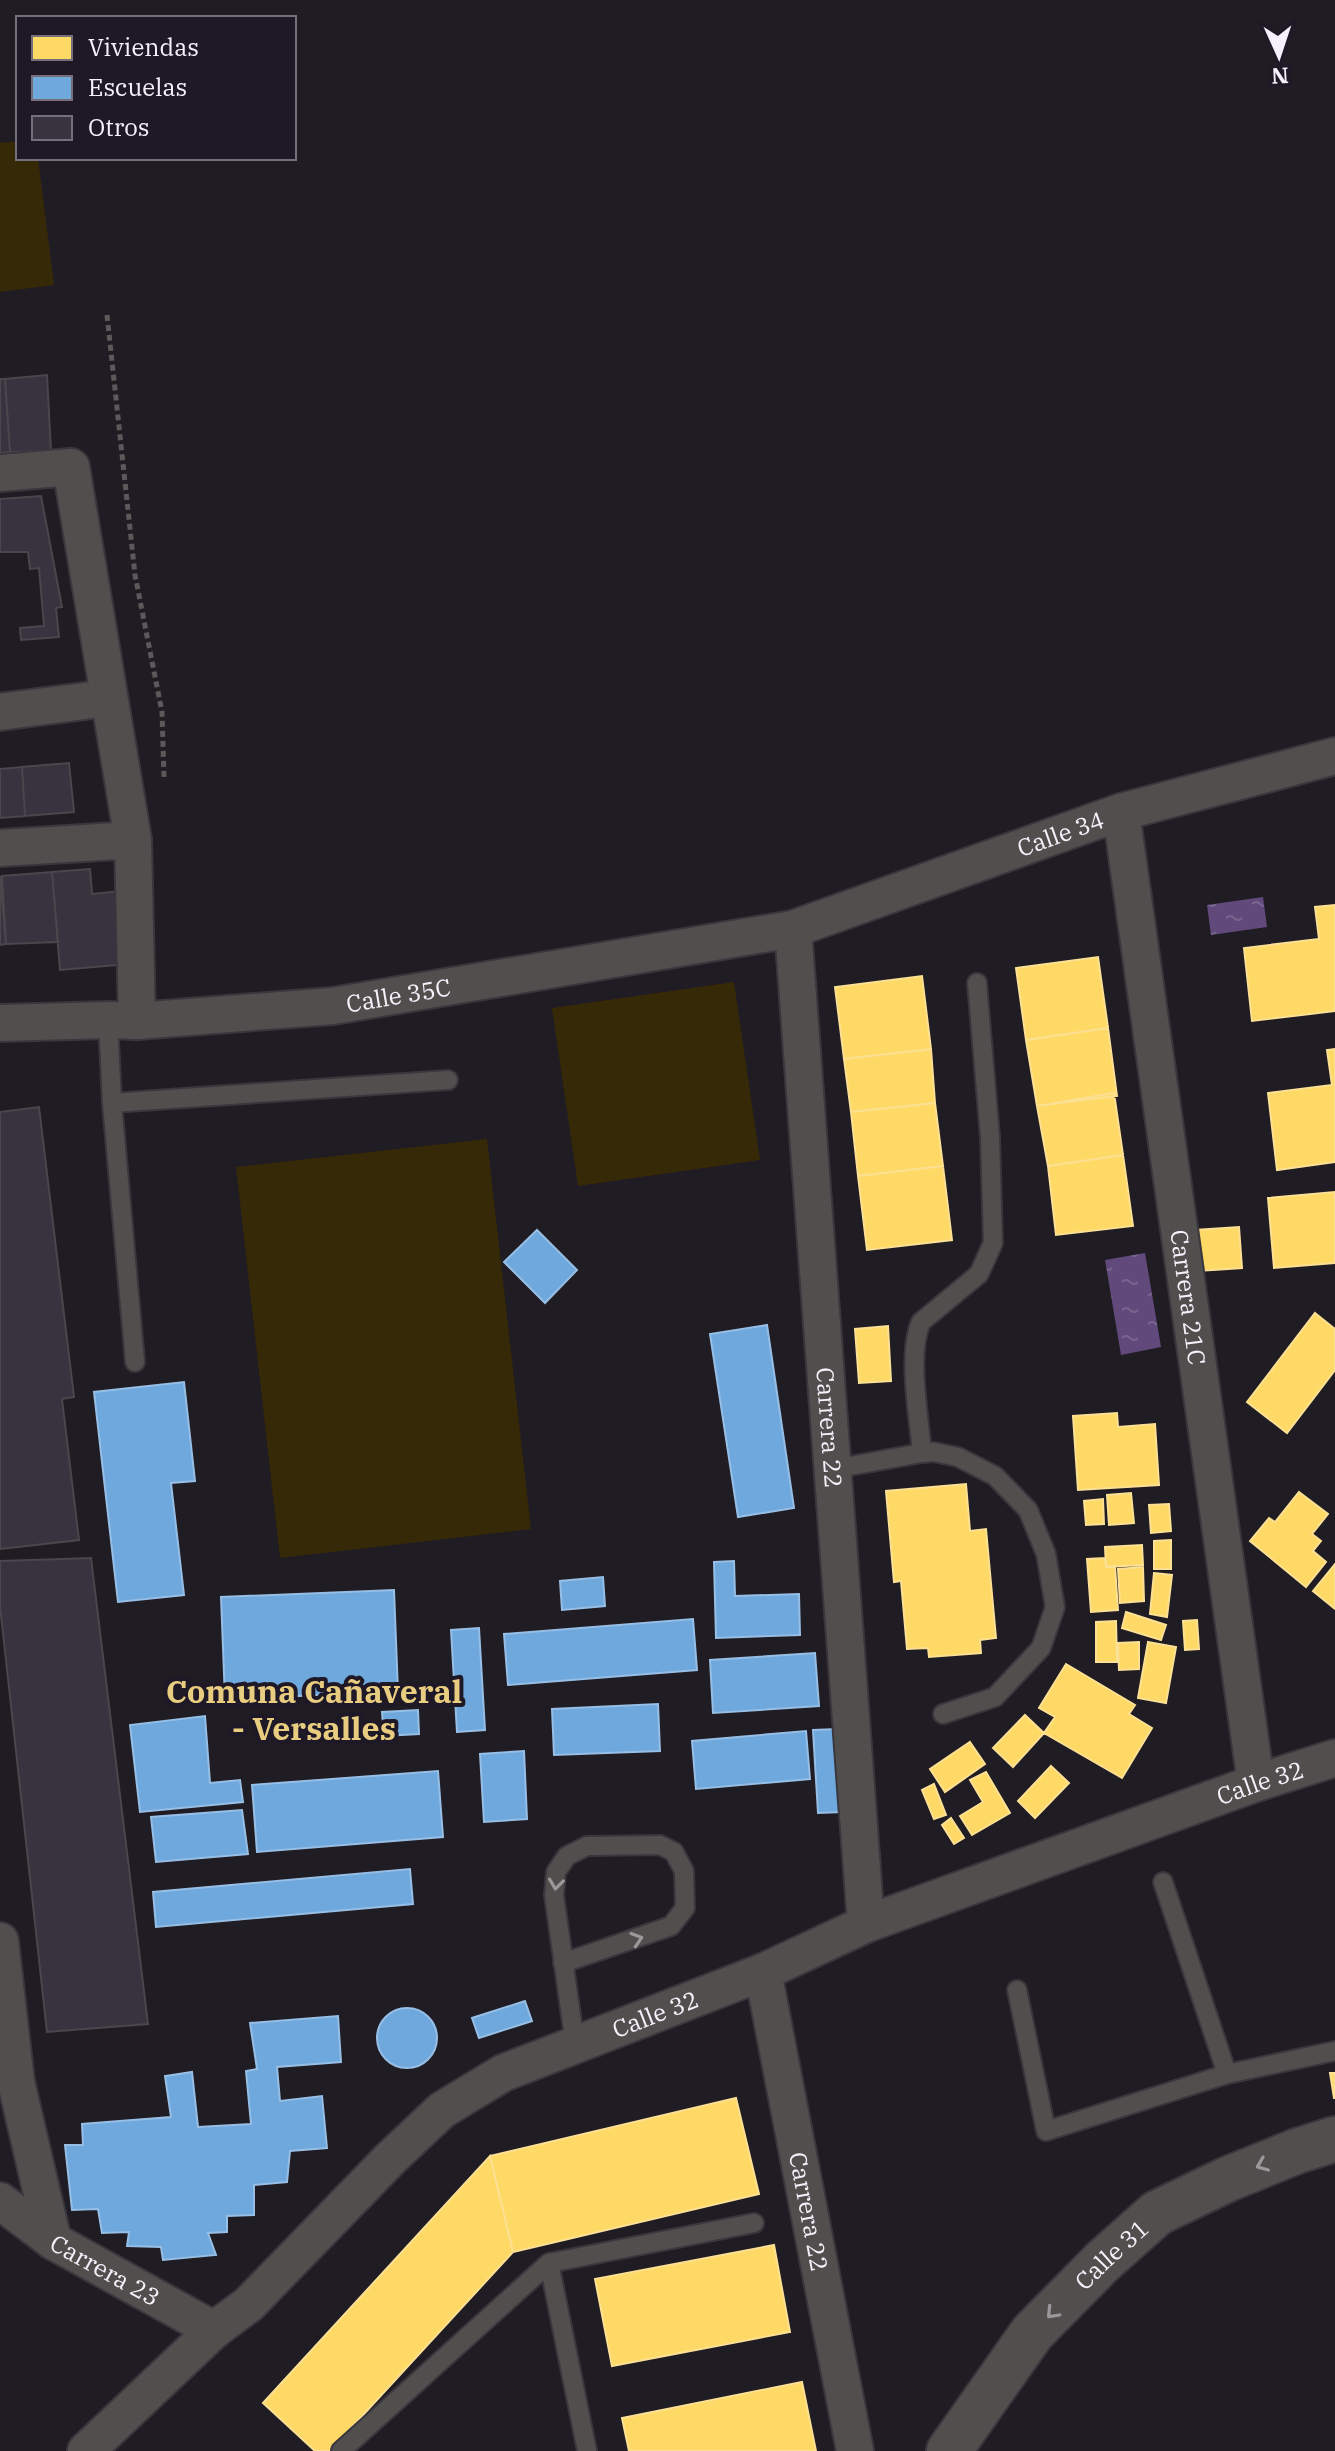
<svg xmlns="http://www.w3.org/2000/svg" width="1335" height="2451" viewBox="0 0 1335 2451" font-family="'IBM Plex Serif',serif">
  <defs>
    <pattern id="water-ripples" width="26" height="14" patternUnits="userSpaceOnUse" patternTransform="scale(2)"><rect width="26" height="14" fill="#614a7b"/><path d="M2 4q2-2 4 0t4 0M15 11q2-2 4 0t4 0" fill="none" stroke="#78658f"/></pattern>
  </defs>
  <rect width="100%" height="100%" fill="#201c24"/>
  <path fill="#362907" d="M18,141V158H38L54,285L0,292V143Z
    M734,982L760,1160L578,1186L552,1008Z
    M487,1139L531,1529L280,1558L236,1167Z"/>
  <path fill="url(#water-ripples)" d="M1263,897L1267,927L1211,935L1207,905Z
    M1145,1253L1161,1347L1121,1355L1105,1260Z"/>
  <path fill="#ffd966" stroke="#fce093" stroke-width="2" d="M1335,905V1011L1252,1021L1244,948L1319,939L1315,907Z
    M1098,957L1108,1028L1026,1040L1016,968Z
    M922,976L931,1049L844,1059L835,987Z
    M1108,1028L1117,1096L1037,1106L1026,1040Z
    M931,1049L935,1103L851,1112L844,1059Z
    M1335,1049V1162L1277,1170L1268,1093L1332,1085L1327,1050Z
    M1114,1093L1123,1155L1048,1166L1037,1106Z
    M935,1103L943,1166L858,1176L851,1112Z
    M1123,1155L1133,1226L1056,1235L1048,1166Z
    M943,1166L952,1240L867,1250L858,1176Z
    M1335,1192V1263L1274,1268L1268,1198Z
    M1239,1227L1242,1268L1198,1271L1195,1230Z
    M1315,1313L1335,1329V1370L1287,1433L1247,1402Z
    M888,1326L891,1381L859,1383L855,1329Z
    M1117,1413L1118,1427L1155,1424L1159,1485L1078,1490L1073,1416Z
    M966,1484L970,1531L986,1529L996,1638L980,1640L981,1653L929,1657L928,1648L907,1649L901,1581L894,1582L886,1491Z
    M1299,1492L1328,1514L1312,1534L1321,1541L1313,1551L1326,1562L1306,1587L1250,1541L1269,1518L1275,1522Z
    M1131,1493L1134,1523L1109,1525L1107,1495Z
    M1103,1499L1104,1524L1086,1525L1084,1501Z
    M1169,1504L1171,1531L1151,1533L1149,1505Z
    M1171,1540V1569H1154V1541Z
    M1142,1545L1143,1565L1106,1567L1105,1547Z
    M1105,1558L1106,1567L1115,1566L1118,1610L1091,1612L1087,1559Z
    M1335,1564V1609L1313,1591Z
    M1143,1567L1144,1601L1120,1603L1118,1569Z
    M1154,1573L1172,1575L1167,1617L1150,1614Z
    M1126,1612L1166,1625L1161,1640L1122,1628Z
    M1197,1620L1199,1649L1185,1650L1183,1621Z
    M1116,1621L1117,1662H1096V1622Z
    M1139,1642V1669L1119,1670L1118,1643Z
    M1148,1642L1176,1647L1166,1703L1138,1698Z
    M1066,1664L1135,1705L1129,1714L1152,1728L1122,1778L1044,1733L1055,1717L1039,1708Z
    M1025,1715L1044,1733L1013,1767L993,1748Z
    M970,1742L985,1764L945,1792L930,1769Z
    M1051,1766L1069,1783L1035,1818L1018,1801Z
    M986,1772L1010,1813L972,1835L960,1816L983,1802L970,1780Z
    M934,1784L946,1815L934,1819L922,1790Z
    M951,1818L964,1838L954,1844L942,1825Z
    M1330,2073H1335V2098H1334Z
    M736,2098L759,2194L513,2252L490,2156Z
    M490,2156L513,2252L330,2451H315L263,2403Z
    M774,2245L790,2332L612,2366L595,2279Z
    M802,2382L816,2451H629L622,2418Z"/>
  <path fill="#6fa8dc" stroke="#97bee5" stroke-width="2" d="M537,1230L577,1270L545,1303L504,1262Z
    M767,1325L794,1508L738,1517L710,1334Z
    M184,1382L195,1481L171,1483L184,1595L118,1602L94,1392Z
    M734,1561L735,1596L799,1594L800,1635L716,1638L714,1562Z
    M603,1577L605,1606L562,1610L560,1581Z
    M394,1590L398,1692L225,1699L221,1597Z
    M693,1619L697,1670L508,1685L504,1634Z
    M479,1628L485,1730L457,1732L451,1630Z
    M815,1653L819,1706L713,1713L710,1660Z
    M658,1704L660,1751L554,1755L552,1709Z
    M418,1710L419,1734L384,1736L382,1712Z
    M205,1716L210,1783L240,1780L243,1802L140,1812L130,1725Z
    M837,1729L843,1812L818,1813L813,1730Z
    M806,1731L810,1779L696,1789L692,1741Z
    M524,1751L527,1819L484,1822L480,1754Z
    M438,1771L443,1837L257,1852L252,1785Z
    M242,1810L248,1854L156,1862L151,1817Z
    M410,1869L413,1904L156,1927L153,1892Z
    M525,2001L532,2021L479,2038L472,2018Z
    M377 2038a30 30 0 1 1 60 0a30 30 0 1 1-60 0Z
    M338,2016L341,2062L277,2067L280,2101L322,2096L327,2148L290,2151L287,2182L254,2185V2215L227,2216V2232L208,2233L216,2255L163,2260L161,2247L127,2246L129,2232L102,2233L98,2209L72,2210L65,2145H83L82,2124L171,2117L165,2076L192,2072L198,2127L251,2124L246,2071L257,2069L250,2023Z"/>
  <path fill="#393340" stroke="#49464c" stroke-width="2" d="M47,375L51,451L10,452L5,379Z
    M0,379H5L10,452L0,453Z
    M41,496L62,607L56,608L59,637L21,640L20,628L44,626L39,568L30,569L28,552H0V499Z
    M69,763L74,812L25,816L22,767Z
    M22,767L25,816L0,818V769Z
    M90,869L92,894L121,891L128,964L60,970L52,872Z
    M52,872L58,942L6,944L2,876Z
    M0,876L6,944L0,945Z
    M39,1107L74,1397L62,1399L79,1540L0,1549V1112Z
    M91,1558L148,2024L47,2032L0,1606V1561Z"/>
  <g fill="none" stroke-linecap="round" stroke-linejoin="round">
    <defs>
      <path id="service" d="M108,1020L112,1103L135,1362
        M112,1103L448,1080
        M833,1469L922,1453
        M943,1714L995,1697L1041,1648L1055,1607L1046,1554L1028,1510L995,1476L958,1457L934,1452L922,1453C919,1417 907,1354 921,1322L979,1274L993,1243L990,1137L977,983
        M1163,1882L1227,2074
        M563,1963L671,1926L685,1908L684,1871L674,1852L660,1845L587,1846L567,1856L556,1872L554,1895L575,2044
        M1017,1990L1046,2131L1227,2074L1335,2051
        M549,2263L587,2451
        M341,2451L549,2263L754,2223"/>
      <g id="minor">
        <path d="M0,473L71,467L133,840L137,1021"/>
        <path d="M0,712L108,698"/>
        <path id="s1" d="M1121,812L1256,1783"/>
        <path d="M0,848L133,840"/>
        <path id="s2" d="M793,929L866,1924"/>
        <path id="s3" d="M0,1023L108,1020L137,1021L333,1006L793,929L1121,812L1335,756"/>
        <path d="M0,1941L16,2082L53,2241"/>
        <path id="s4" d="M763,1972L855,2451"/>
        <path id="s5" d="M0,2201L53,2241L214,2330"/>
        <path id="s6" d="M86,2451L214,2330L249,2304L390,2159L442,2110L503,2073L763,1972L866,1924L1256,1783L1335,1758"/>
      </g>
      <g id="tertiary">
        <path id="s7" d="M949,2451L1032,2333L1102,2262L1157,2213L1228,2179L1297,2151L1335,2139"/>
      </g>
    </defs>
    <use href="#service" stroke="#3a363d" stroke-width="22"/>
    <use href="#minor" stroke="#3a363d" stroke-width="40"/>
    <use href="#tertiary" stroke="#3a363d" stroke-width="48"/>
    <path stroke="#5c595b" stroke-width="5" stroke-dasharray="6 4" stroke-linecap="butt" d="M107,315L135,575L162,712L164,777"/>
    <use href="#service" stroke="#514f4e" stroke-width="18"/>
    <use href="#minor" stroke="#514f4e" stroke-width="36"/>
    <use href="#tertiary" stroke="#514f4e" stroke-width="44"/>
  </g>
  <defs><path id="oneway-chevron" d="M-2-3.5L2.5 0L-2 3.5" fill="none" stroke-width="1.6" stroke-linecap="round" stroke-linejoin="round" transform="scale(2)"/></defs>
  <g stroke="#9b989c">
    <use href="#oneway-chevron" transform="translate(556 1884) rotate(97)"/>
    <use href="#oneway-chevron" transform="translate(637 1939) rotate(-18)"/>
    <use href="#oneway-chevron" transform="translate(1262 2165) rotate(158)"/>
    <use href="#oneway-chevron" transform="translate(1052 2313) rotate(134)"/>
  </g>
  <g text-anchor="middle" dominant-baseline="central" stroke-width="8" stroke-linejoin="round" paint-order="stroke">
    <g font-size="24" fill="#f5f1fb" stroke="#1f1927">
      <text stroke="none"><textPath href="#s3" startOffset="1084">Calle 34</textPath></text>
      <text stroke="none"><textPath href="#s3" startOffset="400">Calle 35C</textPath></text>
      <text stroke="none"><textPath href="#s1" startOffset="490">Carrera 21C</textPath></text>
      <text stroke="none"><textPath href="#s2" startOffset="500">Carrera 22</textPath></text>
      <text stroke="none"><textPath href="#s6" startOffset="1376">Calle 32</textPath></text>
      <text stroke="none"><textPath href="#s6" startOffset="728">Calle 32</textPath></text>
      <text stroke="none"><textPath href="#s4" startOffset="244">Carrera 22</textPath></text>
      <text stroke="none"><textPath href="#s7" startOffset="256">Calle 31</textPath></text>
      <text stroke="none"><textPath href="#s5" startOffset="126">Carrera 23</textPath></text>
    </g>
    <g font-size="32" font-weight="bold" fill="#e8cc80" stroke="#1f1927">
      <text x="314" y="1691">Comuna Cañaveral<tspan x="314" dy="37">- Versalles</tspan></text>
    </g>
  </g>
  <rect x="16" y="16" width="280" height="144" fill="#1f1927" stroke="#756f7c" stroke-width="2"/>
  <rect x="32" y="36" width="40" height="24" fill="#ffd966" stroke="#756f7c" stroke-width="2"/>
  <text x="88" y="56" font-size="24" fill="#f5f1fb">Viviendas</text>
  <rect x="32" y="76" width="40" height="24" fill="#6fa8dc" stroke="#756f7c" stroke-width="2"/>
  <text x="88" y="96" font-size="24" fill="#f5f1fb">Escuelas</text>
  <rect x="32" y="116" width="40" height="24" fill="#393340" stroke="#756f7c" stroke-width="2"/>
  <text x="88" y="136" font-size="24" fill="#f5f1fb">Otros</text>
  <g transform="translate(1279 56) rotate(177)" stroke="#1f1927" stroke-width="6" paint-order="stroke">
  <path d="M0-6L14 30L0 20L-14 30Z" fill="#f5f1fb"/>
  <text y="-12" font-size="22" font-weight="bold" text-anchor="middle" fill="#f5f1fb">N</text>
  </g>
</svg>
